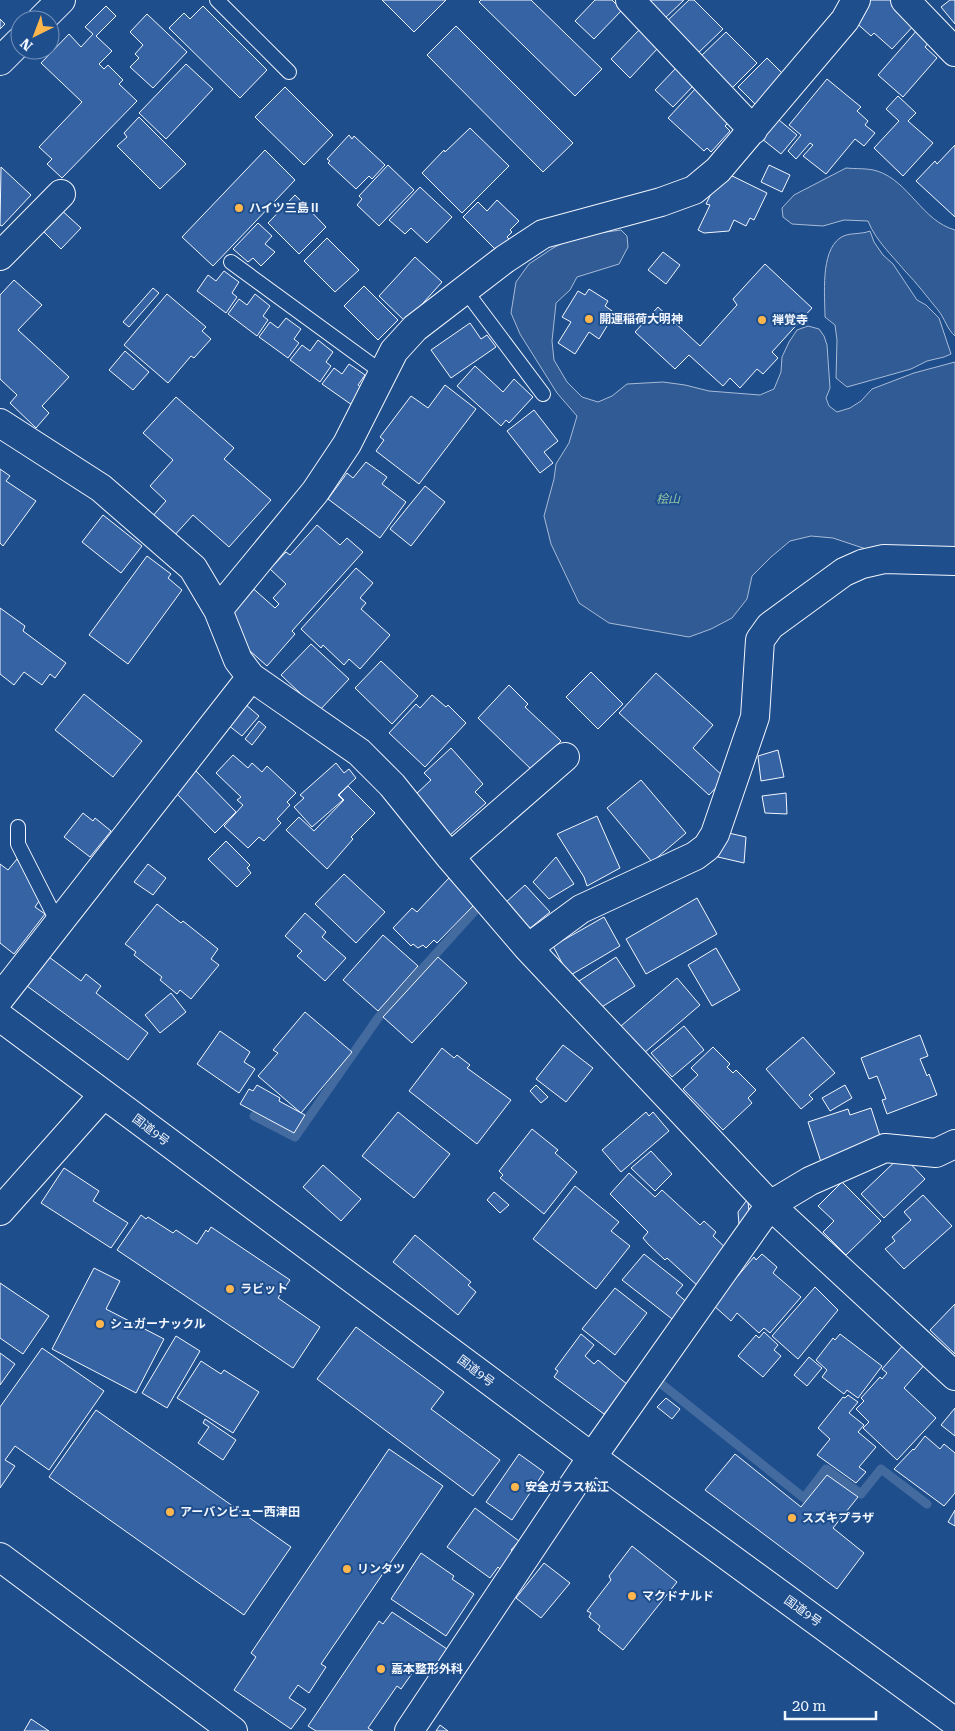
<svg xmlns="http://www.w3.org/2000/svg" width="955" height="1731" viewBox="0 0 955 1731" font-family="'Roboto Serif','Noto Sans JP',serif">
  <rect width="100%" height="100%" fill="#1f4e8c"/>
  <path fill="#305b95" stroke="#a8bbd7" d="M846,168C855,169 868,168 877,171C909,181 922,221 955,230V336C947,329 945,319 938,310C927,297 917,283 905,271C891,254 876,241 868,221L844,220L823,226L792,224L783,217L782,208L794,195Z
    M621,230L627,236L628,247L619,264L577,277L570,290L556,303L552,341L554,360L567,382L582,397L598,402L612,396L627,384L663,382L685,385L709,391L760,395L774,389L781,372L782,357L789,342L797,330L808,326L819,329L824,336L827,345L830,388L826,398L829,406L837,412L850,408L861,401L872,389L914,373L955,362V555L895,553L866,549L833,538L811,536L790,541L771,557L752,576L747,599L732,618L711,629L689,637L609,623L579,603L551,544L544,516L554,479L556,464L569,443L577,416L557,393L520,334L511,313L516,282L529,264L553,248L577,236Z
    M870,231L874,242L883,255L893,264L917,300L926,305L939,318L951,354L944,357L927,361L911,369L847,387L836,378L837,340L835,325L825,317C825,296 820,252 840,238C848,232 860,235 870,231Z"/>
  <g fill="none" stroke-linecap="round" stroke-linejoin="round">
    <path stroke="#446ba0" stroke-width="9" d="M254,1116L295,1137L378,1018L479,906
      M659,1382L804,1498L826,1469L861,1494L881,1469L927,1504"/>
  </g>
  <path fill="#3563a3" stroke="#f2f6ff" d="M382,0H446L414,32Z
    M481,0H531L602,69L575,96L479,2Z
    M595,0H612L622,10L594,39L575,21Z
    M643,0H684L663,20Z
    M689,0H694L723,29L697,54L665,23Z
    M869,0H892L917,22L892,49L874,33L871,36L852,19Z
    M950,0H955V24L941,7Z
    M106,6L116,16L96,36L112,51L99,64L104,69L108,65L123,80L119,84L137,101L62,178L47,164L52,159L39,147L82,102L41,63L69,34L81,47L93,34L85,27Z
    M203,6L267,70L240,98L169,28L184,13L190,19Z
    M147,14L187,52L153,88L130,67L139,58L135,54L143,45L130,32Z
    M0,19L5,24L0,29Z
    M456,26L573,143L543,172L427,55Z
    M918,29L931,40L925,47L937,58L903,97L878,75Z
    M639,30L658,48L630,78L611,59Z
    M726,32L757,63L731,89L700,57Z
    M767,58L784,75L755,104L738,87Z
    M186,64L213,89L166,139L139,113Z
    M676,68L694,85L673,107L655,90Z
    M827,79L861,107L857,111L868,121L865,125L875,133L864,146L855,139L826,174L803,156L813,145L810,143L796,159L788,151L801,135L789,125Z
    M285,87L333,135L304,165L255,117Z
    M696,88L730,121L725,126L730,131L711,152L707,148L704,151L668,118Z
    M898,96L916,113L908,121L933,143L903,176L874,148L899,121L886,109Z
    M773,115L797,135L781,154L757,135Z
    M139,117L186,164L160,189L117,146L127,137L124,133Z
    M470,128L509,166L462,213L422,173L444,150L445,152Z
    M349,135L352,139L354,136L385,165L372,179L369,176L356,189L328,163L330,161L327,159Z
    M955,145V217L916,181L935,161L937,164Z
    M265,150L295,180L213,266L182,237Z
    M388,165L414,190L379,226L357,205L362,199L359,196Z
    M769,165L790,175L782,192L761,182Z
    M1,167L31,195L2,226L0,225Z
    M722,171L767,193L754,220L750,218L746,226L734,220L729,231L704,233L698,230L710,205L706,204Z
    M420,187L452,217L427,243L411,228L405,234L389,220Z
    M295,195L326,227L299,254L268,223Z
    M497,200L519,221L510,230L512,232L507,237L509,239L499,253L463,217L478,202L487,211Z
    M58,207L81,228L61,249L39,227Z
    M258,223L272,236L265,244L275,252L261,266L253,258L248,262L233,249Z
    M327,238L359,270L335,292L304,261Z
    M663,252L680,265L666,284L648,270Z
    M415,257L442,282L406,322L379,296Z
    M765,264L812,308L772,352L778,358L763,374L757,369L740,388L730,378L723,386L689,355L675,369L635,332L658,307L700,346L737,305L733,299Z
    M224,271L239,282L232,293L237,297L226,313L197,291L208,275L216,281Z
    M14,280L42,305L18,330L69,377L42,406L49,413L36,428L10,403L17,395L0,379V295Z
    M364,286L398,320L378,340L344,306Z
    M153,288L159,293L129,327L123,322Z
    M589,289L608,301L605,306L615,313L599,339L589,332L575,354L558,343L571,322L562,317L578,291L585,295Z
    M167,294L206,327L202,331L211,339L194,358L191,356L168,383L124,345Z
    M255,294L270,306L263,316L268,320L257,336L228,314L239,299L247,305Z
    M286,318L301,329L294,339L299,343L288,358L259,337L270,322L278,328Z
    M470,323L481,339L487,335L496,347L451,378L431,350Z
    M318,340L333,352L326,362L331,366L320,382L290,360L302,345L310,351Z
    M125,351L149,372L133,390L109,370Z
    M349,364L365,375L358,385L363,389L352,405L322,384L334,368L342,374Z
    M475,366L503,392L514,379L533,397L509,423L506,420L501,426L457,386Z
    M445,385L476,409L419,484L376,451L384,440L380,437L411,396L428,408Z
    M176,397L234,448L224,459L271,500L229,547L193,515L173,537L151,518L166,501L150,486L173,460L143,433Z
    M534,410L558,441L544,452L553,463L540,473L507,431Z
    M366,462L387,477L382,484L406,502L380,538L328,499L347,473L353,478Z
    M0,469L10,476L6,481L36,501L3,546L0,543Z
    M425,486L445,502L411,546L390,529Z
    M103,515L142,546L121,573L82,542Z
    M317,525L340,545L347,538L363,552L292,631L295,634L267,666L241,643L228,606L248,584L275,608L279,604L273,598L286,584L270,569L286,552L290,555Z
    M147,556L171,574L168,578L182,590L128,664L89,635Z
    M356,568L373,583L360,598L366,603L361,609L390,635L360,669L349,659L344,665L323,645L321,648L301,629Z
    M0,608L25,626L23,631L66,663L55,678L50,674L42,685L24,672L14,685L0,674Z
    M311,644L349,679L319,711L281,675Z
    M381,661L418,696L392,724L355,688Z
    M591,672L623,704L598,729L566,697Z
    M656,673L713,725L693,748L725,778L709,795L619,713Z
    M509,685L528,704L525,707L561,741L533,771L478,718Z
    M84,694L142,741L113,777L55,730Z
    M432,695L446,707L448,705L466,723L425,767L389,733L416,704L420,708Z
    M245,704L259,716L242,736L228,725Z
    M259,721L266,727L252,745L245,739Z
    M451,748L483,784L475,792L486,803L449,836L415,795L431,780L424,773Z
    M778,750L784,777L761,781L758,756Z
    M233,755L248,768L252,763L262,772L267,766L296,793L287,802L290,805L277,819L281,823L264,841L259,837L248,848L224,826L243,805L237,800L241,797L216,773Z
    M336,763L344,773L349,769L356,778L338,795L343,800L312,827L294,807L304,798L300,795Z
    M196,771L236,812L215,833L175,792Z
    M641,780L686,833L652,862L607,808Z
    M348,786L375,813L351,837L353,839L327,869L286,830L299,817L314,831L344,800L339,795Z
    M786,793L787,814L765,813L762,796Z
    M83,813L93,821L95,818L111,831L90,857L64,837Z
    M597,816L620,868L587,886L584,877L557,834Z
    M720,831L746,837L744,863L718,857Z
    M226,841L250,865L247,868L251,873L237,887L208,859Z
    M556,857L574,884L549,899L533,882Z
    M17,859L41,898L35,907L45,914L14,954L0,943V864L8,870Z
    M148,864L166,878L153,895L134,882Z
    M344,874L385,912L356,943L315,904Z
    M449,878L474,905L437,943L434,940L426,948L423,945L418,948L413,944L411,946L393,928L412,908L417,912Z
    M525,885L550,912L529,929L505,903Z
    M697,898L717,934L646,974L626,939Z
    M157,904L181,923L183,921L218,949L211,959L219,965L191,999L180,990L177,994L160,980L162,977L134,955L136,952L125,944Z
    M305,913L326,932L322,937L346,958L325,981L297,956L302,951L285,936Z
    M604,917L620,946L569,976L553,946Z
    M383,935L418,966L378,1011L343,980Z
    M716,948L740,990L712,1006L688,965Z
    M49,957L81,981L86,974L101,986L96,993L148,1033L128,1060L27,986Z
    M438,957L467,983L412,1043L383,1017Z
    M616,957L635,986L597,1010L579,981Z
    M677,978L700,1005L644,1053L621,1026Z
    M171,993L186,1012L160,1033L145,1015Z
    M305,1012L352,1052L301,1113L258,1076L278,1053L273,1050Z
    M684,1026L704,1050L672,1077L651,1053Z
    M220,1031L250,1052L244,1062L255,1069L239,1093L197,1064Z
    M920,1035L928,1056L920,1059L927,1076L929,1074L937,1095L887,1114L882,1100L886,1099L877,1076L869,1079L861,1058Z
    M803,1037L835,1073L809,1095L813,1099L801,1109L766,1069Z
    M563,1045L593,1068L566,1102L536,1079Z
    M713,1047L730,1064L727,1067L733,1073L736,1070L756,1090L748,1098L752,1103L723,1130L683,1089L698,1075L691,1068Z
    M442,1048L454,1058L457,1055L470,1065L467,1068L511,1100L477,1144L409,1091Z
    M257,1085L280,1098L279,1101L305,1115L294,1133L240,1104L249,1089L253,1091Z
    M536,1085L548,1097L541,1103L530,1091Z
    M845,1085L852,1098L830,1111L822,1098Z
    M871,1108L882,1142L822,1165L808,1122L848,1109L850,1115Z
    M398,1112L450,1154L414,1198L362,1156Z
    M646,1112L649,1116L653,1112L669,1131L621,1172L602,1150Z
    M532,1129L558,1150L555,1153L577,1172L544,1214L500,1178L503,1175L499,1171Z
    M651,1151L672,1174L655,1191L631,1168Z
    M902,1155L925,1179L884,1218L861,1194Z
    M323,1165L361,1199L341,1221L303,1187Z
    M64,1168L99,1191L93,1201L128,1223L111,1248L41,1203Z
    M629,1173L655,1197L662,1190L700,1225L704,1221L716,1232L713,1236L729,1251L699,1287L667,1258L665,1260L648,1244L643,1238L648,1232L610,1194Z
    M842,1182L881,1221L846,1255L823,1232L834,1221L818,1206Z
    M575,1186L619,1222L611,1231L630,1246L596,1289L533,1239Z
    M494,1192L509,1205L500,1213L487,1200Z
    M923,1195L952,1226L904,1269L885,1249L895,1241L892,1237L911,1220L904,1212Z
    M747,1200L748,1201L750,1223L739,1224L738,1212Z
    M141,1215L146,1219L148,1217L173,1233L176,1230L197,1244L206,1230L208,1232L211,1227L290,1280L278,1298L320,1327L293,1368L117,1250Z
    M415,1235L471,1282L468,1285L476,1292L458,1315L393,1262Z
    M644,1254L683,1285L676,1293L689,1304L676,1322L622,1280Z
    M762,1254L777,1267L773,1273L801,1297L770,1333L764,1328L759,1333L737,1313L731,1321L713,1305L754,1257L756,1260Z
    M94,1268L120,1281L106,1309L164,1339L136,1393L52,1349Z
    M0,1283L49,1316L23,1354L0,1338Z
    M815,1287L838,1310L798,1359L772,1336Z
    M615,1288L647,1313L615,1355L582,1329Z
    M955,1304V1354L930,1330Z
    M356,1327L444,1392L431,1409L500,1460L473,1496L317,1379Z
    M764,1332L778,1345L774,1350L781,1356L763,1377L738,1356L756,1335L759,1338Z
    M581,1334L594,1345L585,1356L594,1364L598,1360L628,1385L604,1414L554,1377L558,1371L555,1369Z
    M840,1334L882,1366L858,1398L847,1390L844,1394L822,1377L827,1370L816,1360L833,1338L835,1340Z
    M176,1336L200,1351L167,1408L142,1393Z
    M905,1343L927,1362L904,1388L936,1418L897,1460L863,1428L869,1422L856,1409L864,1401L861,1398L880,1377L882,1379L887,1373L882,1369Z
    M42,1348L104,1391L49,1470L15,1446L5,1460L15,1466L0,1488V1407Z
    M0,1353L15,1364L0,1385Z
    M809,1357L822,1368L807,1386L794,1375Z
    M201,1361L221,1374L224,1370L259,1392L233,1433L177,1398Z
    M848,1395L858,1402L849,1413L864,1425L858,1432L876,1447L859,1467L866,1472L856,1483L817,1455L830,1439L818,1428L843,1397L845,1398Z
    M666,1398L680,1409L672,1419L657,1407Z
    M955,1408V1436L941,1425Z
    M96,1410L291,1547L244,1615L49,1477Z
    M205,1419L236,1440L223,1460L198,1443L209,1427L203,1423Z
    M925,1436L940,1449L944,1444L955,1453V1493L944,1506L894,1469L913,1449L914,1450Z
    M389,1449L443,1486L321,1664L326,1667L309,1693L298,1685L289,1698L306,1709L291,1729L234,1690L256,1657L251,1653Z
    M519,1454L544,1472L512,1520L486,1502Z
    M735,1454L801,1507L827,1475L858,1497L833,1528L864,1553L837,1589L705,1490Z
    M475,1508L519,1541L511,1550L515,1553L502,1571L498,1567L490,1578L447,1547Z
    M955,1510V1526L948,1522Z
    M632,1546L677,1582L623,1650L598,1630L600,1626L589,1617L591,1613L587,1611L611,1580L609,1576Z
    M421,1553L454,1576L452,1579L474,1594L446,1636L391,1599Z
    M544,1563L570,1583L541,1618L516,1598Z
    M392,1612L447,1649L430,1673L418,1665L401,1689L397,1686L368,1728L373,1731H316L308,1726L379,1621L383,1624Z
    M31,1719L49,1731H24Z
    M440,1725L448,1731H436Z"/>
  <g fill="none" stroke-linecap="round" stroke-linejoin="round">
    <defs>
      <path id="lane" d="M217,0L289,72
        M231,262L383,373
        M465,290L543,394
        M18,827V844L54,915L61,921"/>
      <path id="street" d="M630,0L753,130
        M905,0L955,52
        M41,20L61,0
        M0,61L20,41
        M0,256L61,194
        M0,423L101,488L193,568L218,610L238,660L251,677L359,752L392,785L450,857L528,948L770,1205L955,1376
        M218,610L315,492L347,444L394,351L415,328L505,259L543,234L661,202L694,190L718,170L845,20L856,0
        M450,857L565,757
        M528,948L581,909L695,856L707,847L715,834L755,717L760,640L770,626L844,572L862,564L884,559L955,561
        M0,998L251,677
        M0,1211L103,1095
        M0,1557L233,1731
        M409,1731L592,1457L770,1205L810,1181L885,1148L936,1153L955,1144"/>
      <path id="highway" d="M0,1017L592,1457L955,1722"/>
    </defs>
    <use href="#lane" stroke="#f2f6ff" stroke-width="16"/>
    <use href="#street" stroke="#f2f6ff" stroke-width="30"/>
    <use href="#highway" stroke="#f2f6ff" stroke-width="30"/>
    <use href="#lane" stroke="#1f4e8c" stroke-width="14"/>
    <use href="#street" stroke="#1f4e8c" stroke-width="28"/>
    <use href="#highway" stroke="#1f4e8c" stroke-width="28"/>
  </g>
  <g fill="#ffb74d" stroke="#1f4e8c" stroke-width="2">
    <circle cx="239" cy="208" r="5"/>
    <circle cx="589" cy="319" r="5"/>
    <circle cx="762" cy="320" r="5"/>
    <circle cx="230" cy="1289" r="5"/>
    <circle cx="100" cy="1324" r="5"/>
    <circle cx="515" cy="1487" r="5"/>
    <circle cx="170" cy="1512" r="5"/>
    <circle cx="792" cy="1518" r="5"/>
    <circle cx="347" cy="1569" r="5"/>
    <circle cx="632" cy="1596" r="5"/>
    <circle cx="381" cy="1669" r="5"/>
  </g>
  <g text-anchor="middle" dominant-baseline="central" stroke-width="4" stroke-linejoin="round" paint-order="stroke">
    <g font-size="12" font-weight="bold" fill="#f2f6ff" stroke="#1f4e8c" text-anchor="start">
      <text x="249" y="208">ハイツ三島Ⅱ</text>
      <text x="599" y="319">開運稲荷大明神</text>
      <text x="772" y="320">禅覚寺</text>
      <text x="240" y="1289">ラビット</text>
      <text x="110" y="1324">シュガーナックル</text>
      <text x="525" y="1487">安全ガラス松江</text>
      <text x="180" y="1512">アーバンビュー西津田</text>
      <text x="802" y="1518">スズキプラザ</text>
      <text x="357" y="1569">リンタツ</text>
      <text x="642" y="1596">マクドナルド</text>
      <text x="391" y="1669">嘉本整形外科</text>
    </g>
    <g font-size="12" font-style="italic" fill="#97c8a6" stroke="#1f4e8c">
      <text x="668" y="499">桧山</text>
    </g>
    <g font-size="12" fill="#f2f6ff" stroke="#1f4e8c">
      <text transform="translate(151 1130) rotate(37)">国道9号</text>
      <text transform="translate(476 1371) rotate(37)">国道9号</text>
      <text transform="translate(803 1611) rotate(36)">国道9号</text>
    </g>
  </g>
  <g transform="translate(35 35) rotate(222)"><circle r="24" fill="#1f4e8c" stroke="#7391ba"/>
  <path d="M0-4L9 19L0 12L-9 19Z" fill="#ffb74d"/>
  <text y="-8" font-size="14" font-weight="bold" text-anchor="middle" fill="#f2f6ff">N</text>
  </g>
  <path d="M785 1711v8h91v-8" fill="none" stroke="#f2f6ff" stroke-width="2.5"/>
  <text x="792" y="1711" font-size="15" fill="#f2f6ff" stroke="#1f4e8c" stroke-width="4" paint-order="stroke">20 m</text>
</svg>
